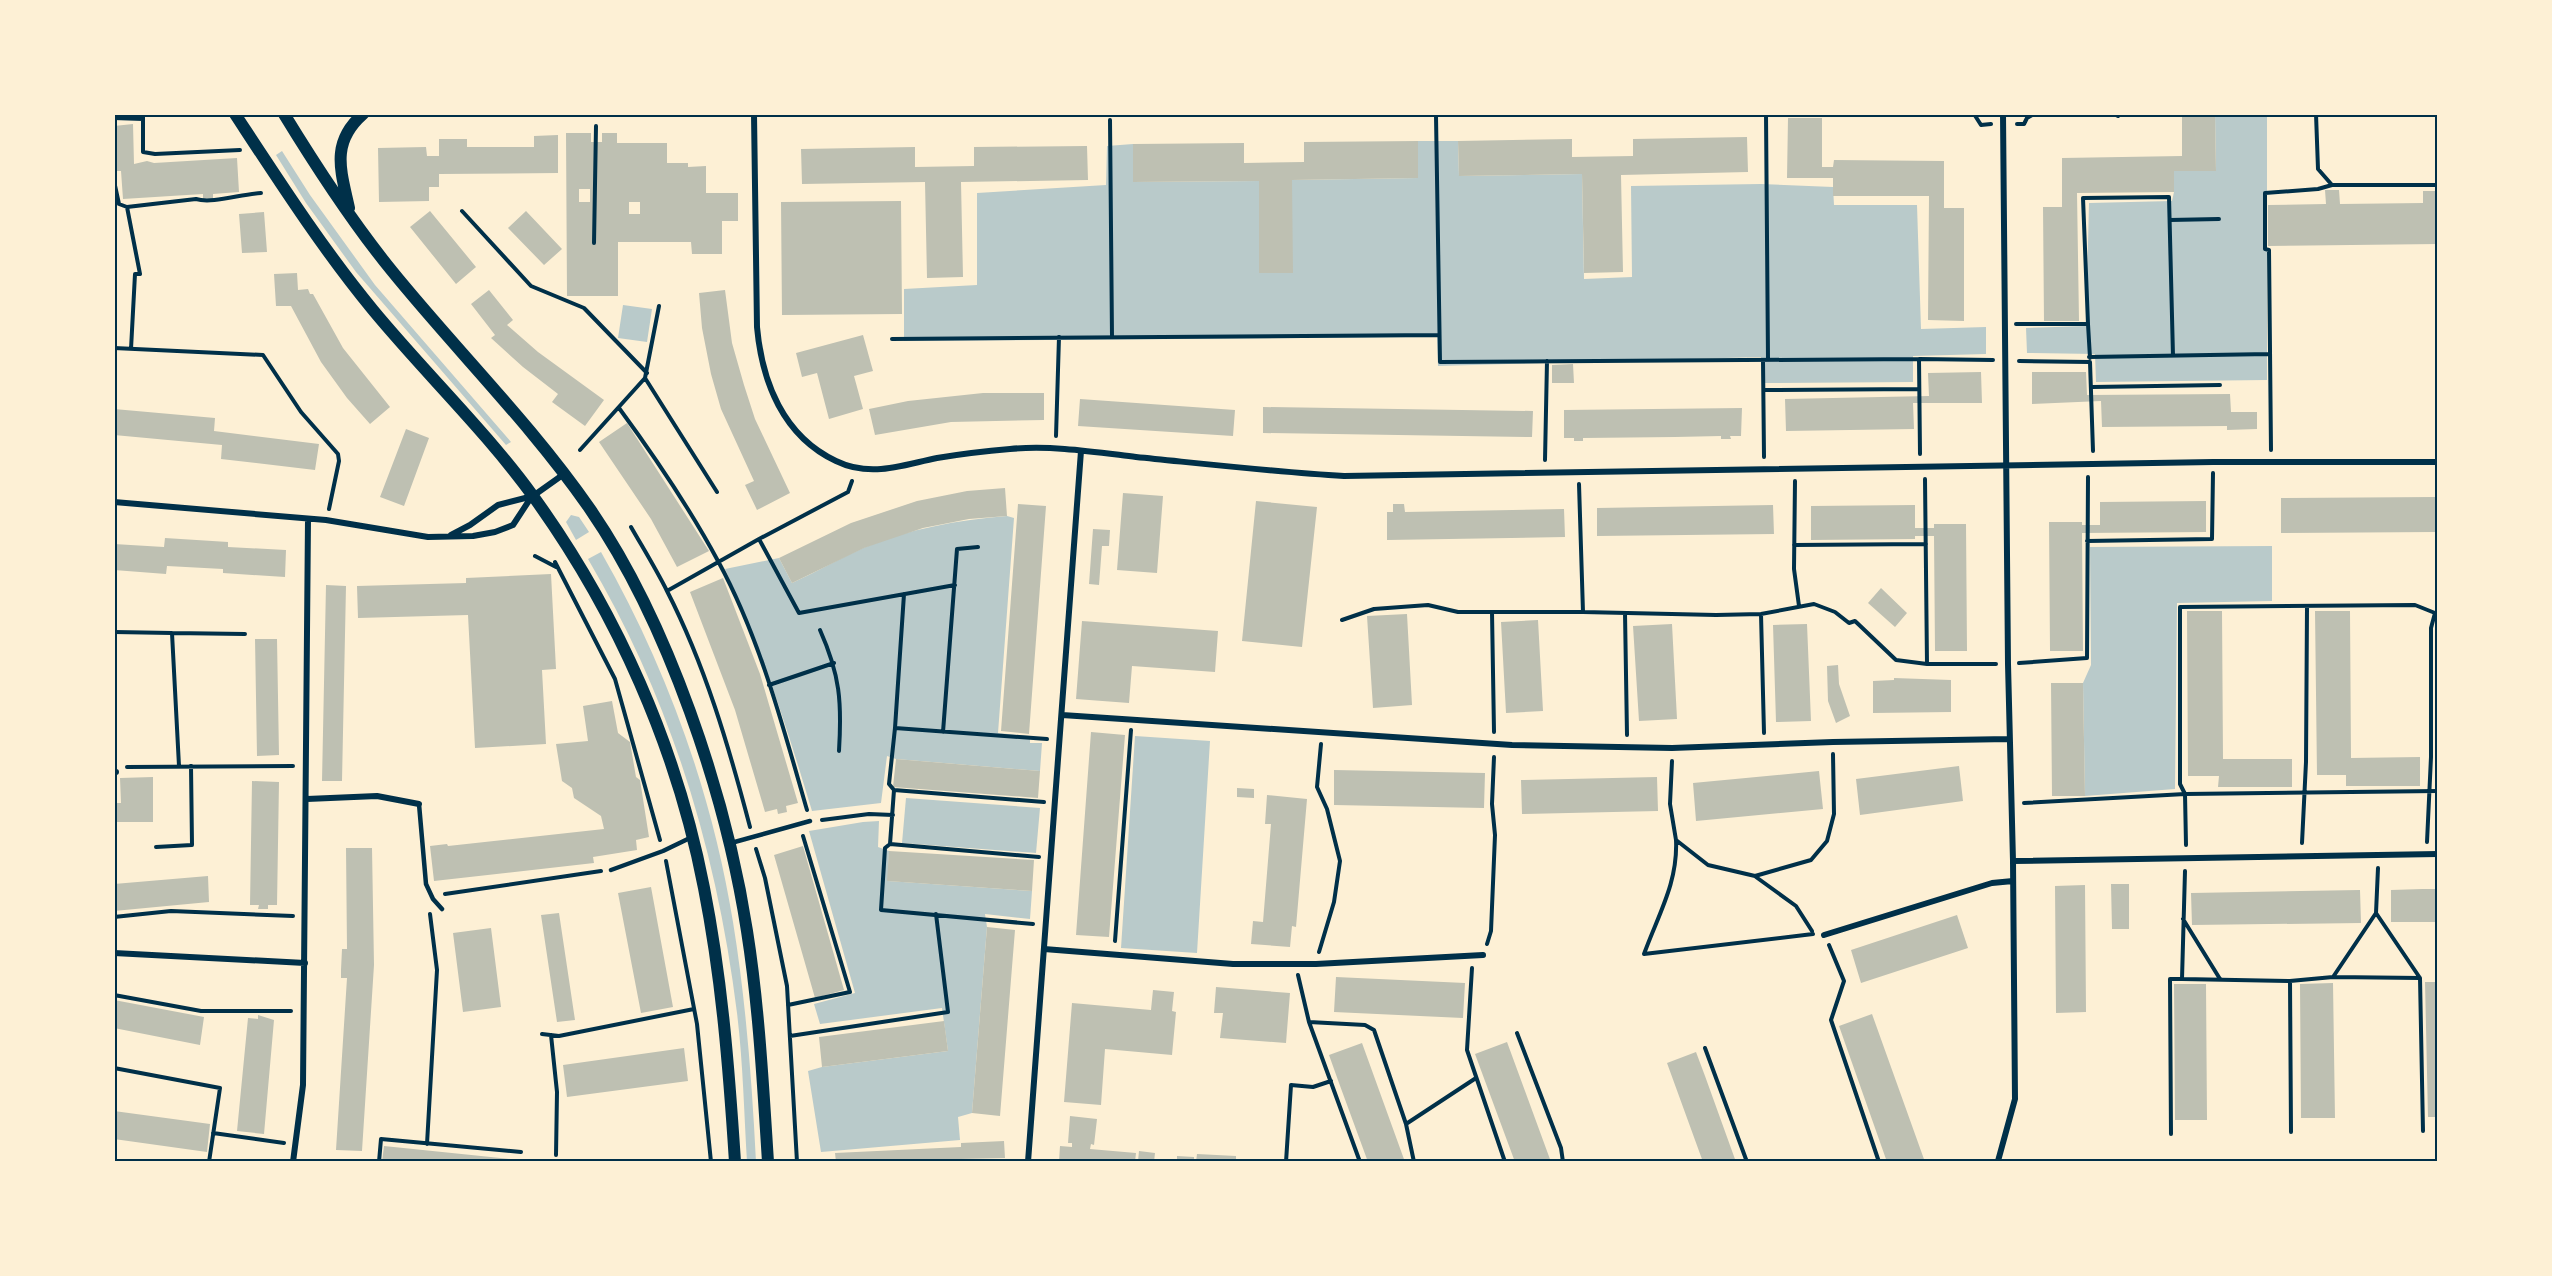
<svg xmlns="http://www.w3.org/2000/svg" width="2552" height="1276" viewBox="0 0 2552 1276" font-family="'Crimson Pro',serif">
  <rect width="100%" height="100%" fill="#fdf0d5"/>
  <path fill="#b9caca" d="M2215,114H2267V380L2096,382L2095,354L2027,353L2026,328L2086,326L2089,203L2172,201L2174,192V171L2216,170Z
    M1418,141H1458L1459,176L1582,174L1584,279L1632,277L1631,186L1761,184L1833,187L1834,205H1917L1921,329L1986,327V354L1913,356V382L1762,383L1761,357L1438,366L1437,337L904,341V289L977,285V193L1106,185L1107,146L1133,144L1134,182L1259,181V273H1292V180L1418,178Z
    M282,151L310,195L375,285L511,442L506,445L356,272L306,203L276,155Z
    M623,305L652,309L647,342L618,338Z
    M571,515L579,517L589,532L576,540L566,522Z
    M1007,516L1014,518L998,733L1030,736V743H1042L1040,771L896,759L887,756L881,803L812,811C787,728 761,647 725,569L779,558L792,583C816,572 839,559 863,548C908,529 958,520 1007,516Z
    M2272,546V601L2177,603L2175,789L2085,796L2083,683L2091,665L2090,547Z
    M601,552C666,666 712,792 733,922C746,1002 752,1082 756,1162H747C744,1112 743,1062 737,1013C717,851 671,700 588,559Z
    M1135,736L1210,741L1197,953L1121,948Z
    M906,798L1040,808L1036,853L902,843Z
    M879,821L878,847L889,851L888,881L1032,891L1030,919L985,914L987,927L972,1113L958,1117L960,1140L821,1152L808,1071L822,1067L948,1051L942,1008L820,1024L814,1004L855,993L809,831L863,822Z"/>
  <path fill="#bec0b2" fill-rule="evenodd" d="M2182,114H2215L2216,171H2174V192L2077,193L2079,321H2044L2043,207H2062V158L2182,156Z
    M1788,118H1822V167H1833L1834,160L1944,161V208H1964V321L1928,320L1929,196H1833V178H1787Z
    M133,124L134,164L147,161L154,163L237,158L239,192L213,194V199H203V194L123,199L121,171H114V126Z
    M566,133H591V142H602V133H617V143H667V163H688V167L706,166V193H738V221H722V254H692L691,242H618V296H567ZM579,189H590V202H579ZM629,202H640V214H629Z
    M558,135V173L439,174V187H429V201L379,202L378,148L426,147L427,156H439V139H467V147H534V136Z
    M1747,137L1748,172L1621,175L1623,272L1584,273L1582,174L1459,176L1458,141L1572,139V157L1633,156V139Z
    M1418,141V178L1292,180L1293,273H1259V181L1133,182V144L1244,143V163L1304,162V142Z
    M1087,146L1088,180L961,182L963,277L927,278L925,182L802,184L801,149L915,147V167L974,166V147Z
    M2325,190H2339L2340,204L2423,203V191H2437L2438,244L2268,246V205L2326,204Z
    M901,201L902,314L782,315L781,202Z
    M430,211L476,267L456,284L410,227Z
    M526,211L562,249L544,265L508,228Z
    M264,212L267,252L242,253L239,214Z
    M297,273L298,290L308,289L310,294H313L343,348L390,407L370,424L347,398L321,362L291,306H276L274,274Z
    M489,290L513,320L507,325L538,352L604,400L585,426L552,402L558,394L523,367L491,338L495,335L471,304Z
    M725,290L732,343L744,385L755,419L790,493L757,510L745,485L754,481L721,409L711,374L702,328L699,293Z
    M863,335L873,371L854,376L863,409L829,419L817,373L802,377L796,353Z
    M1573,364L1574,383H1552V365Z
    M1981,372L1982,403H1913L1914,429L1786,431L1785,399L1929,396L1928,373Z
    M2032,372H2086L2087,395L2230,394L2231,412H2257V429L2227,430V426L2102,427L2101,401L2032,404Z
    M983,393H1044V420L951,422L875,435L869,409L908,401Z
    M1080,399L1235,410L1233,436L1078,426Z
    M1263,407L1533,411L1532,437L1263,433Z
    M1742,408L1741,436H1730L1731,439H1721V436L1675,437L1583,438V441H1574V438H1564V410Z
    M114,409L215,418L214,431L319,444L315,470L221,459L222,445L114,435Z
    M627,423L709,551L677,567L651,519L599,442Z
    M406,429L429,438L404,506L380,497Z
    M1005,488L1007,516L969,519L923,528L864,548L792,583L779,558L851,523L917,501L967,491Z
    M1123,493L1163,496L1157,573L1117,570Z
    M2435,497V532L2281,533V498Z
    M1256,501L1317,507L1302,647L1242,641Z
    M2206,501V532L2082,533L2083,651H2050L2049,522H2082V525H2100V502Z
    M1018,504L1046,506L1029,734L1001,731Z
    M1393,504H1404L1405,512L1564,509L1565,537L1387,540V512H1393Z
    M1773,505L1774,534L1597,536V508Z
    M1915,505V528H1934V524H1966L1967,651H1935L1934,536H1915V539L1811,540V506Z
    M1093,529L1110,530L1109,546H1102L1099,585L1089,584Z
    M165,538L228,542V547L286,550L285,577L223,573V569L167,566L166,574L114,570V544L164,547Z
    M551,574L556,669L542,670L546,744L475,748L468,615L358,618L357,586L466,583V578Z
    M723,578L760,674L798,803L786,806L787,812L778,814L777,809L765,812L735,710L690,592Z
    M326,585L346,586L342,781H322Z
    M1881,588L1907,613L1895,627L1868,603Z
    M2187,611H2222L2223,759H2292V787H2218L2219,776H2188Z
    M2315,611H2350L2351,758L2420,757V786H2346V775H2317Z
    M1407,614L1412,705L1373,708L1367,616Z
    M1538,620L1543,711L1506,713L1501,622Z
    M1082,621L1218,631L1215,672L1132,666L1129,703L1076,699Z
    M1672,624L1677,719L1639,721L1633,626Z
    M1807,624L1811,721L1776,722L1773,625Z
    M255,639H277L279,755L257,756Z
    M1838,665L1839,684L1850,716L1836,723L1828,701L1827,666Z
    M1894,678L1951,680V712L1873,713V681L1894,680Z
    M2051,683H2083L2085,796H2052Z
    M612,701L618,733L630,742L636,777L640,780L649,837L636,840L637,850L593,857L594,863L434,881L430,846L447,844L448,846L604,829L601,816L574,798L572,788L562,781L556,744L588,741L583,706Z
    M1091,732L1125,735L1109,937L1076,935Z
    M896,759L1040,771L1038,798L893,787Z
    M1959,766L1963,801L1860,815L1856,779Z
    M1334,770L1485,773L1484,808L1334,805Z
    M1819,771L1823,809L1696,821L1693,783Z
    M153,777V822H114V803H121L120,778Z
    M1657,777L1658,811L1522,814L1521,780Z
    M252,781L279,782L277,905H268V909H258L259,905H250Z
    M1237,788L1254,789V798L1237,797Z
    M1267,795L1307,799L1296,927L1292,926L1290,947L1251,944L1253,921L1263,922L1271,824H1265Z
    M803,846L844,990L815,998L774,855Z
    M346,848H372L374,965L362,1151L336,1150L347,978H341V970L342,949H347Z
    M889,851L1034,860L1032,891L887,881Z
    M208,876L209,902L114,911V884Z
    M2111,884H2129V929H2112Z
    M2085,885L2086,1012L2056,1013L2055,886Z
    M651,887L673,1007L641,1013L618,893Z
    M2422,889H2438V922H2391V890Z
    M2360,890L2361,923L2192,925L2191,893Z
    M559,913L575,1020L557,1022L541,915Z
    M1957,915L1968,948L1861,983L1851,950Z
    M987,927L1015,930L1000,1116L972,1113Z
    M491,928L501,1007L463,1012L453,933Z
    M1336,977L1465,983L1463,1018L1334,1012Z
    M2425,982H2438V1117H2428Z
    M2333,983L2335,1118H2301L2300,984Z
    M2174,984H2206L2207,1120H2175Z
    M1216,987L1290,993L1286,1043L1220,1038L1223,1013H1214Z
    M1153,990L1174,992L1172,1011L1176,1012L1172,1055L1105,1049L1101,1105L1064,1102L1072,1003L1151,1010Z
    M114,1000L204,1017L200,1045L114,1028Z
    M1872,1014L1925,1162H1887L1839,1026Z
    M258,1015L274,1020L264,1134L237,1131L248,1018L258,1019Z
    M944,1021L948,1051L822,1067L819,1037Z
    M1507,1042L1551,1162H1515L1475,1054Z
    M1362,1043L1405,1162H1368L1339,1083L1329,1055Z
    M684,1048L688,1081L567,1097L563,1065Z
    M1696,1052L1705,1076L1736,1162H1703L1667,1063Z
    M114,1111L210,1124L207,1152L114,1139Z
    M1070,1116L1097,1119L1094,1145L1091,1144L1090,1149L1136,1153L1135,1162H1059L1060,1146L1072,1147V1143H1068Z
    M1004,1141L1005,1158L961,1159V1162H836L835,1153L961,1147V1143Z
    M384,1146L521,1160V1162H382Z
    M1139,1151L1155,1153L1154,1162L1138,1161Z
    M1197,1154L1236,1156V1162H1196Z
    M1177,1156L1194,1157V1162H1177Z"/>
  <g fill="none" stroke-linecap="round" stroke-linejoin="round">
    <path stroke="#003049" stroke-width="4" d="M143,114V152L155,154L240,150
      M1766,114L1768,360
      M1974,114L1981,125L1991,124
      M2114,114L2118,116
      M2316,114L2318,169L2332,185H2438
      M1436,116L1440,362L1919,359
      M114,118L143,119
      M1110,120L1112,337
      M2017,124H2024L2027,118L2034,114
      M114,181L119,204L127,207L196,199C212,204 241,194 261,193
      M127,207L140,274H135L131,349
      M462,211L531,286L584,308L647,373
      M2170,220L2219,219
      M594,243L596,126
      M2016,324H2088L2090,358
      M2088,324L2083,198L2169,197L2173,356
      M892,339L1439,335
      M114,348L263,355L301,412L338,454L339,461L329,509
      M2089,357L2270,354
      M1763,360L1764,457
      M2019,361L2090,362L2093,451
      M645,378L717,492
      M2092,387L2220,385
      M1764,390L1919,389
      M619,408C655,457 689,507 718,561C760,638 783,727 807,810
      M1056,436L1059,337
      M580,450L645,378L659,306
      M2271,450L2269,250L2265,249V193L2318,189L2332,185
      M1920,454L1919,359L1993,360
      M1545,460L1547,361
      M1925,479L1927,664
      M1795,481L1794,569L1799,606
      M1579,484L1583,612
      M631,527C643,548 656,569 667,591C705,665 729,747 750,827
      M759,539L799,613L955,585
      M2087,541L2212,539L2213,473
      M1794,545L1926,544
      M535,556L556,567
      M555,562L615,679L660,840
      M667,591L759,539L848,492L852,481
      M1492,612L1494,732
      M1625,613L1627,735
      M1761,614L1764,733
      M1342,620L1374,609L1428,605L1458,612H1583L1716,615L1761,614L1814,604L1835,612L1849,623L1855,621L1896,660L1927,664H1996
      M820,630C840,675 842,702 839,751
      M114,632L172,633L179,766
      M172,633L245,634
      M2019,663L2087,658L2088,477
      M769,685L834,663
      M895,728L1047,739
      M943,732L957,549L978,547
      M1672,761L1670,804L1676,840
      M127,767L293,766
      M894,790L889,784L895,728L904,594
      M2024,803L2185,794L2438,791
      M822,820L869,814L893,815
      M2302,843L2306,762L2307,607
      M890,844L885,848L881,910L1033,924
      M2186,845L2185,794L2180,784V607L2415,605L2435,613L2431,628V757L2427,842
      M156,847L192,845L191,766
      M756,849L765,878L787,986L797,1162
      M1039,857L890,844L894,790L1044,802
      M666,861L697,1024L711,1162
      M1756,877L1796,906L1812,931
      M445,894L601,871
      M2376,913L2420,978L2423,1131
      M114,917L171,911L293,916
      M2183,919L2220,979
      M1813,934L1644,954C1658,915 1678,883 1676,840L1708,865L1755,876L1811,860L1827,841L1834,814L1833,754
      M1115,941L1131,730
      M1487,944L1491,931L1495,835L1492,804L1494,757
      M1829,945L1844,981L1831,1020L1879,1162
      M1319,952L1334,902L1340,861L1327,809L1317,787L1321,744
      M1472,968L1467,1050L1505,1162
      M1298,975L1309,1022L1360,1162
      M2333,977L2376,913L2378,868
      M2182,979L2290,981L2333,977L2420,978
      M2290,981L2291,1132
      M114,995L201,1011H291
      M788,1005L850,992L803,836
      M1309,1022L1365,1025L1374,1030L1406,1124L1414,1162
      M1517,1033L1561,1148L1563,1162
      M542,1034L559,1036L694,1009
      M551,1035L557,1092L556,1155
      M790,1036L948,1012L936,914
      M1705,1048L1747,1162
      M114,1068L220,1088L209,1162
      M1406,1124L1476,1078
      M213,1133L284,1143
      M2171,1134L2170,979H2182L2185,871
      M427,1144L437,970L430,914
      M379,1162L381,1139L521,1152
      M1286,1162L1291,1085L1313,1087L1331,1081"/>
    <path stroke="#003049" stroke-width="4.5" d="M419,804L426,884L433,899L442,909
      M731,843L810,821
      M611,870L663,851L692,837"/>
    <path stroke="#003049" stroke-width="6" d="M754,114L757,327C762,382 783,436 836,461C871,478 902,465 937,458C961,454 986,451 1010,449C1052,445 1095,452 1136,457C1206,464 1275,472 1344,476L2213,462H2438
      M114,502L326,520L428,537L473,536L495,532L513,525L532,496
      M451,535L470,525L498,505L533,496L564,474
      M1062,715L1512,745L1672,748L1833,742L2009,739
      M114,772H116
      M307,799L377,796L419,804
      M2013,861L2438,854
      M1824,935L1992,883L2013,881
      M1044,949L1233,964H1316L1483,955
      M114,953L305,963
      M1998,1161L2015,1099L2013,861L2008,664L2003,114
      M293,1162L303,1085L308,519
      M1028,1162L1081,451"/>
    <path stroke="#003049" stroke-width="12" d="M235,114C279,181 322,248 373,310C425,373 485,430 533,496C617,612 677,748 704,888C722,979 729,1070 735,1162
      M284,114C317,168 352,222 392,271C457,351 531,424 590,509C668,622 726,795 747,931C759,1007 763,1085 768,1162
      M349,208C341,171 330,143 363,114"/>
  </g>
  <rect width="2552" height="1276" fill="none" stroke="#fdf0d5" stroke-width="231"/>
  <rect x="116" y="116" width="2320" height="1044" fill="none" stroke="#003049" stroke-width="2"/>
</svg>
